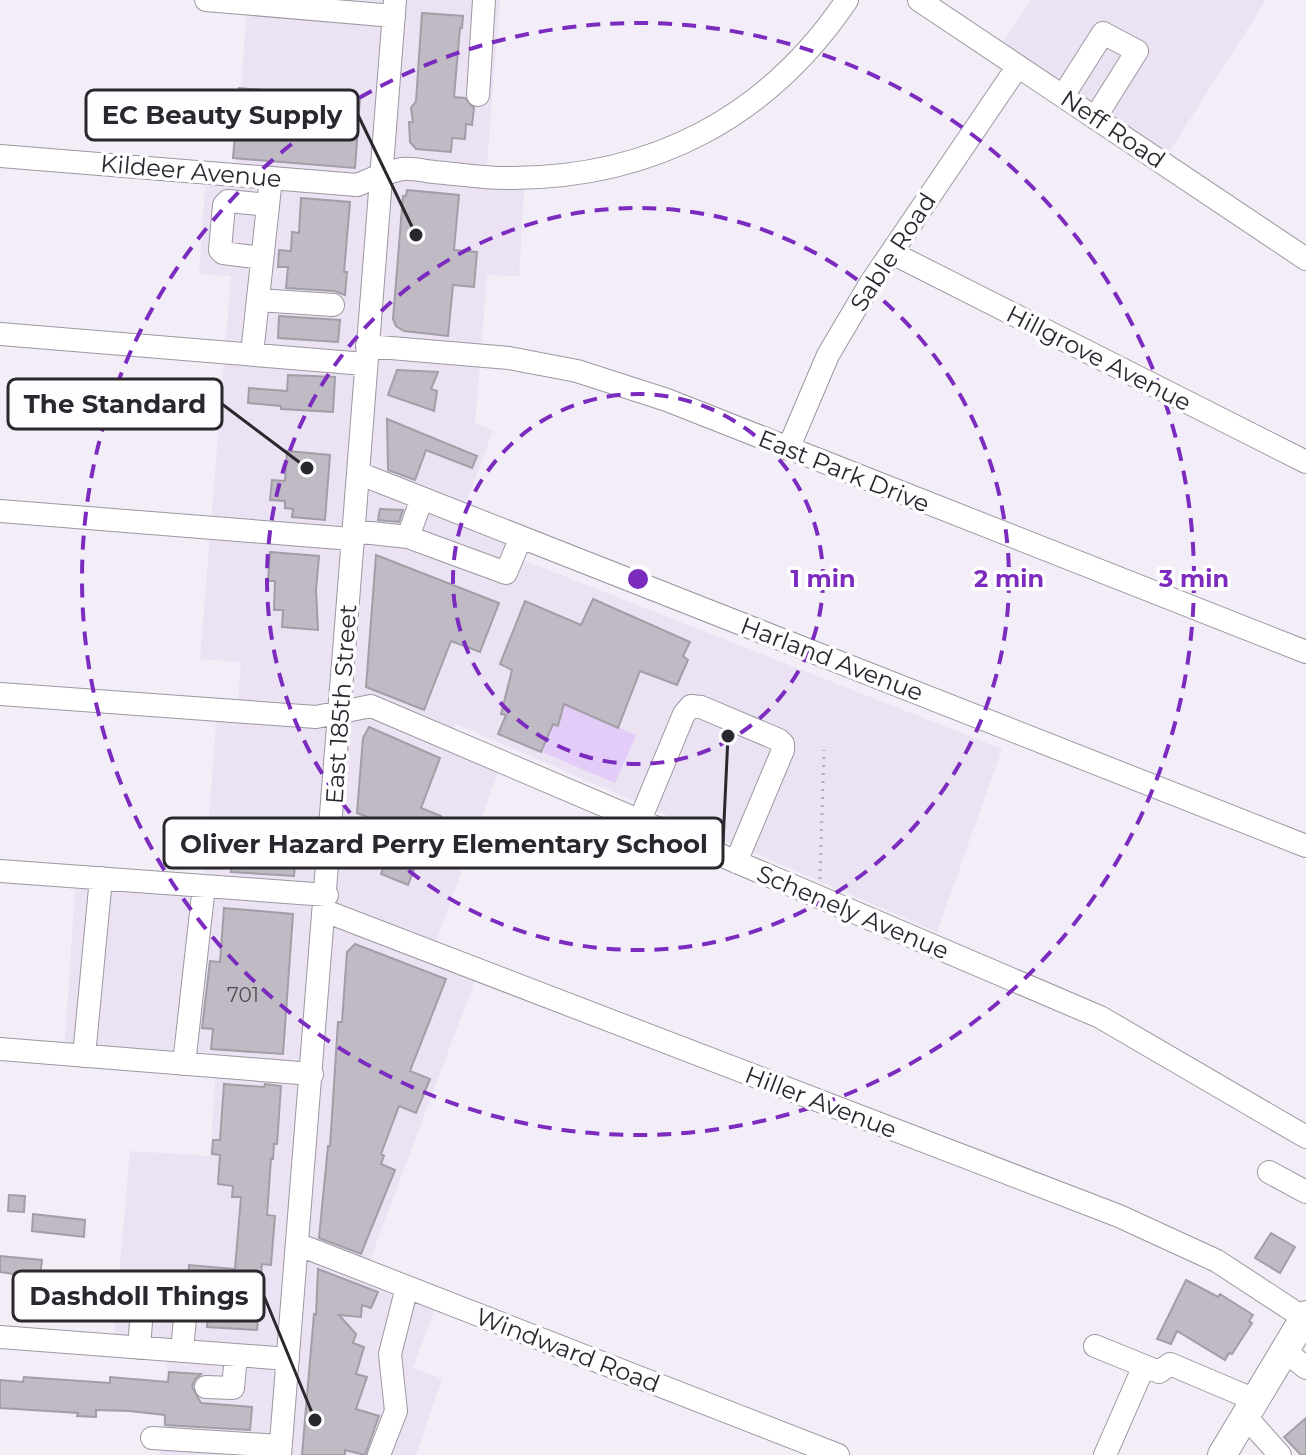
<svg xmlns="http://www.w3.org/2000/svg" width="1306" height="1455" viewBox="0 0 1306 1455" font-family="Montserrat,sans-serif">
  <rect width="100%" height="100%" fill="#f3edf7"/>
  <path fill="#ebe2f3" d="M266,0H500L486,176L525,178L519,276L487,275L475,423L493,431L462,514L530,540L523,560L1002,749L937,932L456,724V721L449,739L502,762L432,952L479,970L366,1270L438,1299L413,1368L442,1379L416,1455H160L168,1350L113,1346L130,1151L210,1156L216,1066L64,1054L76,877L204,886L217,711L237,712L241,662L200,659L231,276L199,274L206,173L235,174L247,4Z
    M1030,0H1266L1162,163L997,52Z"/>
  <path fill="#e3ccf7" d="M565,705L636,735L615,783L542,752L553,725L559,727Z"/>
  <path fill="#bfbac3" stroke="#a29da6" stroke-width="2" d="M422,13L463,16L462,28H460L454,97L465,98L474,108L472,125L466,124L465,139L452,138L451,152L416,149L410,142L409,122H413L411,108L416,101Z
    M239,88L360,98L355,168L233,158Z
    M407,190L459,195L454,250L477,252L474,287L453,285L448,336L404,331L396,326L393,319L403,196H406Z
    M301,198L350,202L344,272H347L345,295L334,291L286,288L288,267H278L279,250L291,251L292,232L299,233Z
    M279,316L340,320L338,342L278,338Z
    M397,370L438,372L431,389L437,391L434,411L388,395Z
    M288,375L335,377L333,412L281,409V406L248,403L249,388L287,391Z
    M387,419L477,456L472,468L426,450L415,480L388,470Z
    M287,451L330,455L325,520L292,517L293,509L285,508V501L270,500L272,480L285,481Z
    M380,509L403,510L399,522L378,520Z
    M270,552L319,556L316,590L318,630L282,627L283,610H274L275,581H268Z
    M376,555L499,603L480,652L451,641L424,710L366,687Z
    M593,599L690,642L683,656L688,660L677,685L640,671L618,728L564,704L558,726L553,724L541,752L498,734L506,715L501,714L512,670L500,664L525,601L581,625Z
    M369,727L440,758L421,808L441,816L431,841L426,839L408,885L381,874L398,829L357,813L363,738Z
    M234,836L297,841L294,876L231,872Z
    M224,908L293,914L283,1054L211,1049L213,1029L202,1028L210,961L220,962Z
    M355,944L446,979L410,1071L430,1079L416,1113L399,1106L381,1154L384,1156L381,1164L395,1170L361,1254L319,1238L328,1146H330L338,1022H342L347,952Z
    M224,1084L264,1087L265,1084L281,1086L277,1144H274L273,1159L271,1158L267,1215L275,1216L271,1265L262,1264L257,1330L207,1327L210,1286L196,1285L188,1279L189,1265L235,1269L241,1197H232L233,1186L218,1184L220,1155L212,1154L213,1140H220Z
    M9,1195L25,1196L24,1212L8,1211Z
    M33,1214L85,1220L84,1237L32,1231Z
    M1271,1233L1295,1247L1280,1273L1255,1258Z
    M0,1256L42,1260L40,1276L101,1280L99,1308L49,1304L51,1288L19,1285L20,1275L0,1272Z
    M318,1269L378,1292L371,1308L362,1305L361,1317L339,1315L356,1334L353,1343L364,1347L356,1374L367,1377L356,1409L379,1416L365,1455L345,1450V1455H302L314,1314L316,1315Z
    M1186,1280L1218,1297L1220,1294L1253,1315L1249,1321L1252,1323L1241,1340L1232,1354L1229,1353L1225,1360L1177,1331L1171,1344L1157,1339Z
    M169,1372L201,1374L195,1379L192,1387L201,1403L252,1407L250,1430L165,1425V1415L129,1411L96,1410V1417L77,1416L78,1413L0,1408V1380L23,1382L24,1377L110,1383V1377L168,1382Z
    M1306,1418V1455H1301L1284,1437Z"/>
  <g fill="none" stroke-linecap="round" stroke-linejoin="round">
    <defs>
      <path id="minor" d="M206,0L394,16
        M919,0L1306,259
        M478,95L484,0
        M1063,96L1103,33L1137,51L1095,118
        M0,156L357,185C372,179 388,171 403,169C413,168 424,171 434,172C460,174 487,179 513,178C654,177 768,117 847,0
        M892,253L1306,462
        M262,258L223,253L220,250L224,205L228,201L268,205
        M258,300L333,305
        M0,334L365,364
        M367,346L509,358L577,371L667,400L1306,652
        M252,354L271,178
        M788,449L828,355L870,284L1018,66
        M358,473L1306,846
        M0,511L352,539
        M353,531L408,537L506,573L521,537
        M408,537L422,498
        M0,694L316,717L371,706L1100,1017L1306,1137
        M640,820L684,714L691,706L701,707L779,740L783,744V750L736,862
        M0,871L327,895
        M325,911L1119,1216L1217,1261L1304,1318
        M0,1049L312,1074
        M84,1056L101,878
        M184,1064L204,886
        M1269,1172L1306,1192
        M297,1244L838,1455
        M0,1337L288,1359
        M1095,1346L1159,1372L1170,1364L1255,1400
        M139,1348L144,1283L167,1284L187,1295L182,1351
        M1285,1351L1306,1368
        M206,1387L233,1388L236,1355
        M1245,1416L1280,1455
        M152,1438L280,1446
        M280,1455C321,970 356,485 395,0
        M379,1455L396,1411L390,1354L407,1287
        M1105,1455L1144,1366"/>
      <path id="major" d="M1222,1455L1306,1315"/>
    </defs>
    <use href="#minor" stroke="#9c97a0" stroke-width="24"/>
    <use href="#major" stroke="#9c97a0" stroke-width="30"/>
    <path stroke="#b4b0b8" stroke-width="3" stroke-dasharray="2 6" stroke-linecap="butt" d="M820,879L824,750"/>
    <use href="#minor" stroke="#fff" stroke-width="22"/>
    <use href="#major" stroke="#fff" stroke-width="28"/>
  </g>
  <g fill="none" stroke="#7b2cbf" stroke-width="4" stroke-dasharray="14 10">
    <circle cx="638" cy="579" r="185"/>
    <circle cx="638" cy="579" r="371"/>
    <circle cx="638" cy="579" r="556"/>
  </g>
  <g text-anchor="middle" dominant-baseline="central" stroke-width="7" stroke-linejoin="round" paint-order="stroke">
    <g font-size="20" fill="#4f4c52">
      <text x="243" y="995">701</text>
    </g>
    <g font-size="24" fill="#2a282c" stroke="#fefdff">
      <text transform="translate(1113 129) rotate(34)">Neff Road</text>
      <text transform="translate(191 171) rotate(5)">Kildeer Avenue</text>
      <text transform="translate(893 252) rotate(-57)">Sable Road</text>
      <text transform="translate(1099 358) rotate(27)">Hillgrove Avenue</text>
      <text transform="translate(844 471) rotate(22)">East Park Drive</text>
      <text transform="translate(832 659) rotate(21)">Harland Avenue</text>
      <text transform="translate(341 704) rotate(-86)">East 185th Street</text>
      <text transform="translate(853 912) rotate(23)">Schenely Avenue</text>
      <text transform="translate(821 1102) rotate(21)">Hiller Avenue</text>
      <text transform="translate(568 1350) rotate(21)">Windward Road</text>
    </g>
  </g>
  <circle cx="638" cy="579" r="12" fill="#7b2cbf" stroke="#fefdff" stroke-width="4"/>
  <g font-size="24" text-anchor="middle" font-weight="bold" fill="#7b2cbf" stroke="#fefdff" stroke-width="7" stroke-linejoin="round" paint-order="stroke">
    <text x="823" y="587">1 min</text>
    <text x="1009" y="587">2 min</text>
    <text x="1194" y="587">3 min</text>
  </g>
  <path fill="none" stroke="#2a282c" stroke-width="3" d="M416 235L358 115M307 468L222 404M728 736L723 843M315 1420L264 1296"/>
  <g fill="#2a282c" stroke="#fefdff" stroke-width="3">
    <circle cx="416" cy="235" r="8"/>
    <circle cx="307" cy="468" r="8"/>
    <circle cx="728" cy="736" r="8"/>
    <circle cx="315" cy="1420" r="8"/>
  </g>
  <g fill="#fefdff" stroke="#2a282c" stroke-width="3">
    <rect x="86" y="90" width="272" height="50" rx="8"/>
    <rect x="8" y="379" width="214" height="50" rx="8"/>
    <rect x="164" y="818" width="559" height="50" rx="8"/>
    <rect x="13" y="1271" width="251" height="50" rx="8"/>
  </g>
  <g font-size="26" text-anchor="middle" font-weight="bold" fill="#2a282c">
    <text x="222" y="124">EC Beauty Supply</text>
    <text x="115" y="413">The Standard</text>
    <text x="444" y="853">Oliver Hazard Perry Elementary School</text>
    <text x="139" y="1305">Dashdoll Things</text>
  </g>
</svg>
